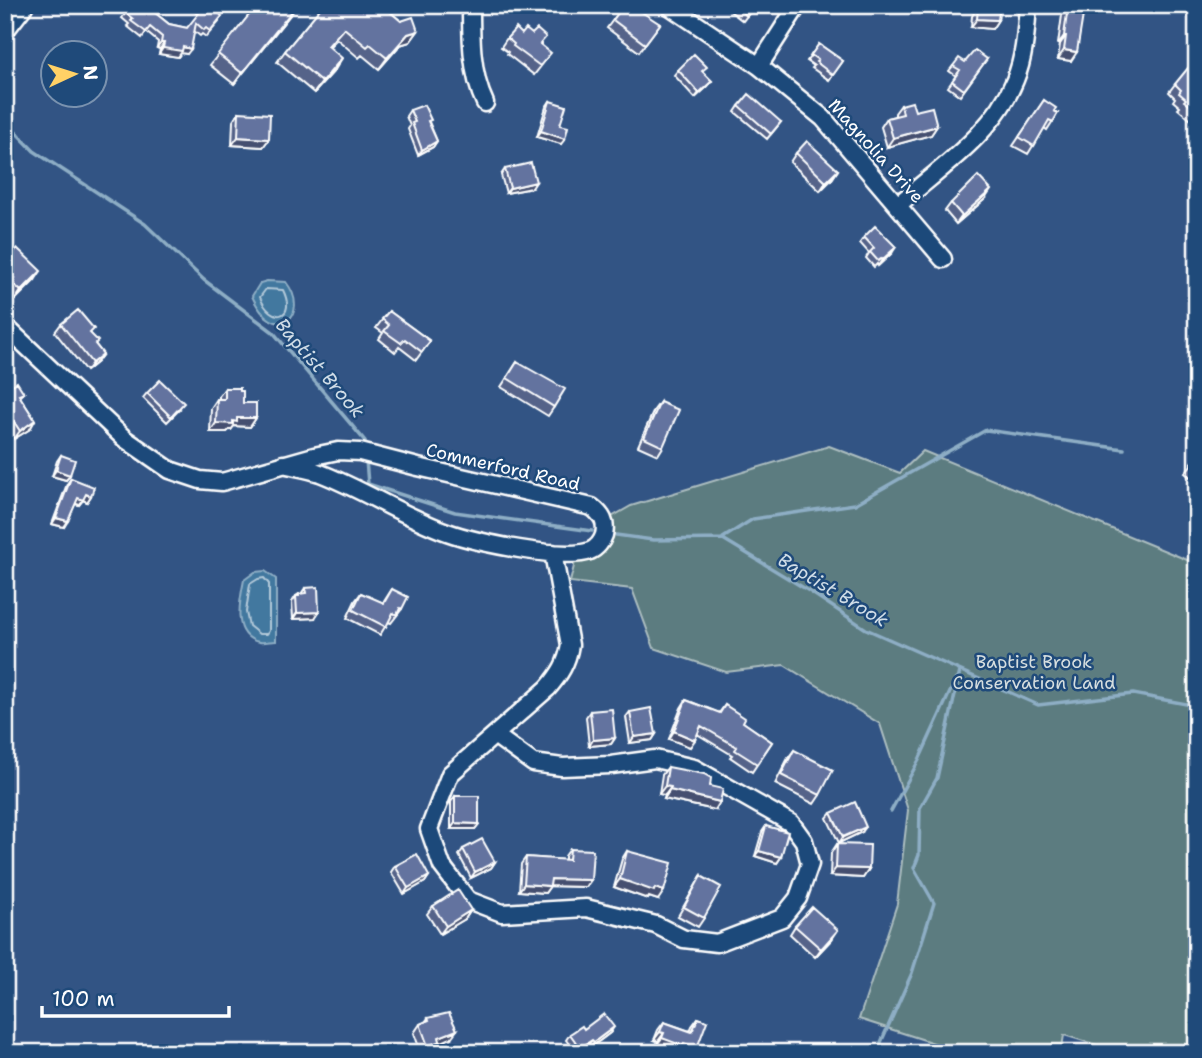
<svg xmlns="http://www.w3.org/2000/svg" width="1202" height="1058" viewBox="0 0 1202 1058" font-family="'Shantell Sans',sans-serif">
  <rect width="100%" height="100%" fill="#325484"/>
  <filter id="ink" filterUnits="userSpaceOnUse"><feTurbulence type="fractalNoise" baseFrequency=".0143" numOctaves="2"/><feDisplacementMap in="SourceGraphic" scale="14" xChannelSelector="R" yChannelSelector="G"/><feConvolveMatrix kernelMatrix="1 2 1 2 8 2 1 2 1" color-interpolation-filters="sRGB"/></filter>
  <g filter="url(#ink)">
    <path fill="#5b7c80" stroke="#adbec0" stroke-width="2" d="M829,446L900,473L923,451L1197,564V1053H1123L1064,1035L1061,1053H965L859,1019L897,904L908,810L880,724L784,665L726,672L654,648L632,589L570,582L575,562L591,559L598,555L610,518L631,506Z"/>
    <path fill="#42789f" stroke="#8eaec5" stroke-width="2" d="M267,281L286,282C312,315 275,347 252,296L260,283Z
      M265,571L276,579V641C271,641 264,643 259,642C231,636 240,600 244,580L255,572Z"/>
    <g fill="none" stroke-linecap="round" stroke-linejoin="round">
      <path stroke="#b3c9d9" stroke-width="2" d="M266,289L283,290C297,319 271,325 260,297Z
        M264,578L269,584V631L267,634H259L249,626L246,612L250,584L258,579Z"/>
      <path stroke="#8eaec5" stroke-width="3.5" d="M5,121L34,151L145,224L204,280L273,332L365,441V449
        M366,460L368,484L455,512L592,531
        M616,535L653,540L723,539L809,591L866,629L1038,705L1133,694L1197,706
        M723,538L753,519L855,504L986,430L1124,449
        M891,811L919,760L956,679
        M878,1049L912,973L934,903L914,868L919,855L920,808L937,778L960,671"/>
      <defs>
        <path id="minor" d="M471,5C471,38 471,74 485,103
          M668,5L759,66L823,118L943,259
          M759,66L798,5
          M898,205C940,168 994,133 1015,80C1025,56 1026,30 1028,5
          M5,326L125,439L170,470L200,480L222,482L314,456L338,451L360,452L418,467L592,507C602,515 607,522 604,535C602,541 597,548 590,551C564,561 475,542 447,532C403,516 364,490 320,473C308,469 295,467 283,464
          M496,736L533,763L562,767L611,765L655,759L694,768L791,823L804,841L810,864L798,898L782,918L717,943L684,939L656,925L586,908L502,913L468,900L442,866L429,829L450,774L548,688C560,674 567,663 570,645L553,553"/>
        <path id="major" d="M5,27L22,5"/>
      </defs>
      <use href="#minor" stroke="#fff" stroke-width="21"/>
      <use href="#major" stroke="#fff" stroke-width="26"/>
      <use href="#minor" stroke="#1f4a7a" stroke-width="16"/>
      <use href="#major" stroke="#1f4a7a" stroke-width="21"/>
    </g>
    <path fill="#556389" stroke="#fff" stroke-width="2" d="M132,5L149,8L169,24L187,28L198,15L195,12L200,5L220,14L219,22L206,37L202,34L200,36L194,31L187,54L181,53L178,57L159,54L160,49L157,48L158,42L146,32L142,38L127,26L129,24L122,18Z
      M257,5H298L234,84L210,65Z
      M317,5H382L401,21L418,31L410,42L400,45L379,69L362,55L359,58L337,39L329,47L335,70L314,93L277,62L285,51L321,8Z
      M624,5L660,24L639,52L607,28Z
      M722,5H755L743,21Z
      M861,5H877L873,11Z
      M978,5H1000L998,20L992,29L971,27L972,16L977,8Z
      M1068,6L1071,61L1058,59L1060,44H1058L1062,15Z
      M522,34L541,44L545,61L534,75L507,54L508,52L501,47L507,38Z
      M819,44L843,61L829,80L812,68L814,66L807,61Z
      M987,59L960,96L948,87L956,76L949,71L953,66Z
      M678,70L703,72L712,81L708,86L695,98L674,75Z
      M1197,76V125L1178,109L1180,107L1173,101L1175,98L1169,92L1175,84Z
      M1044,100L1054,111L1058,113L1047,130L1044,128L1028,154L1013,146Z
      M550,101L560,125L561,144L537,137L546,107Z
      M901,105L915,111L937,126L931,135L887,147L881,127L887,118L895,116V113Z
      M739,106L781,122L767,139L735,112Z
      M410,110L429,122L437,141L433,147L418,155L408,129L410,126L406,116Z
      M239,112L269,139L263,147L232,145L233,121Z
      M796,153L838,170L832,179L820,191L790,162Z
      M505,169L532,188L506,193L501,175Z
      M985,199L956,224L945,211L951,203Z
      M864,237L892,253L878,266L877,264L874,267L866,258L869,253L860,243Z
      M5,247L35,280L15,300L5,290Z
      M389,311L430,341L416,360L399,347L395,352L379,339L383,333L376,328Z
      M61,324L91,334L96,345L103,354L97,362L86,371L55,332Z
      M517,362L554,407L548,416L501,387Z
      M225,388L243,403L256,418L250,427L234,426L231,430H229L227,432H210L211,408L217,399H219V396Z
      M5,390L24,393L20,397L35,420L30,429L14,439L5,426Z
      M147,393L180,409L167,422L143,398Z
      M660,402L663,447L658,455L638,446L654,410Z
      M61,455L70,475L66,480L52,476L57,461Z
      M1197,457V491L1191,486L1195,481L1185,473Z
      M71,478L91,496L87,502L83,500L79,505L75,504L64,527L52,524L67,484Z
      M305,588L315,618L293,619L292,602L296,596L299,594H301Z
      M392,589L402,609L391,623L388,622L380,635L347,618L355,601L361,593L383,603Z
      M686,700L719,713L725,705L743,722L772,742L752,772L730,757L732,755L697,734L690,747L669,739L681,708Z
      M590,711L615,738L611,744L589,746L586,717Z
      M630,712L656,734L652,740L630,743L626,717Z
      M794,750L820,795L814,804L775,784L788,758Z
      M668,767L715,810L664,799L665,795L659,794L662,775Z
      M455,796L479,824L475,829H451V802Z
      M831,813L862,832L839,843L827,818Z
      M766,826L781,857L777,863L755,856L762,832Z
      M837,844L869,869L863,878L830,876L831,853Z
      M463,849L495,862L491,868L471,878L459,855Z
      M570,849L586,887L550,886L545,893L519,891L521,864L526,857L565,860V856Z
      M627,851L658,900L649,897L648,899L614,887L622,859Z
      M395,866L429,876L425,882L404,894L391,872Z
      M701,876L704,918L698,927L678,916Z
      M433,906L471,910L465,919L440,934L427,914Z
      M795,926L832,939L815,957L790,934Z
      M428,1018L451,1038L439,1043L434,1049L425,1053H421L414,1033L420,1024L425,1022Z
      M698,1018L707,1021L678,1053H674L656,1046L658,1041L654,1040L658,1030L664,1022L690,1031L692,1026Z
      M584,1029L610,1033L590,1048L588,1045L576,1053L566,1040L570,1034Z"/>
    <path fill="#45506f" stroke="#fff" stroke-width="2" d="M297,5H298L234,84L242,73Z
      M977,19L998,20L992,29L971,27Z
      M418,31L410,42L400,45L379,69L387,58L408,34Z
      M1064,36H1066L1060,44H1058Z
      M161,43H164L160,49L157,48Z
      M183,47L191,49L187,54L181,53L178,57L159,54L163,48Z
      M1064,50L1077,52L1071,61L1058,59Z
      M342,58L335,70L314,93L322,82Z
      M712,81L708,86L695,98L699,93Z
      M937,126L931,135L887,147L893,138Z
      M541,131L565,139L561,144L537,137Z
      M238,137L269,139L263,147L232,145Z
      M437,141L433,147L418,155L422,150Z
      M838,170L832,179L820,191L826,182Z
      M536,182L532,188L506,193L510,188Z
      M991,190L985,199L956,224L962,216Z
      M896,247L892,253L878,266L882,260Z
      M41,271L35,280L15,300L21,291Z
      M103,354L97,362L86,371L92,363Z
      M237,418H256L250,427L234,426L231,430H229L227,432H210L216,423Z
      M35,420L30,429L14,439L20,431Z
      M56,470L70,475L66,480L52,476Z
      M86,494L91,496L87,502L83,500L79,505L74,503L78,498Z
      M56,518L68,521L64,527L52,524Z
      M319,612L315,618L293,619L297,613Z
      M674,731L695,740L690,747L669,739Z
      M656,734L652,740L630,743L634,737Z
      M615,738L611,744L589,746L593,740Z
      M665,786L671,787L665,795L659,794Z
      M670,790L720,802L715,810L664,799Z
      M455,823L479,824L475,829H451Z
      M866,827L862,832L839,843L843,837Z
      M759,851L781,857L777,863L755,856Z
      M495,862L491,868L471,878L475,872Z
      M836,868L869,869L863,878L830,876Z
      M429,876L425,882L404,894L408,888Z
      M551,879L591,880L586,887L546,886Z
      M620,879L655,888L664,891L658,900L649,897L648,899L614,887Z
      M524,884L550,886L545,893L519,891Z
      M471,910L465,919L440,934L446,926Z
      M838,930L832,939L815,957L821,949Z
      M614,1027L610,1033L590,1048L594,1042Z
      M457,1030L451,1038L439,1043L434,1049L423,1053L428,1046L439,1037Z
      M660,1032L664,1033L658,1041L654,1040Z
      M662,1038L684,1043L697,1048L694,1053H682L679,1051L678,1053H674L656,1046Z
      M592,1040L588,1045L577,1053L580,1048Z"/>
    <path fill="#63739f" stroke="#fff" stroke-width="2" d="M132,5H150L149,8L169,24L187,28L202,9L199,7L200,5H227L220,14L222,16L210,31L206,28L204,30L196,23L191,49L183,47L182,51L163,48L164,43H161L162,37L150,27L146,32L131,21L133,19L126,13Z
      M257,5H297L242,73L218,54Z
      M323,5H382L401,21L413,17L418,31L408,34L387,58L370,44L367,47L344,28L328,46L342,58L322,82L285,51Z
      M624,5H631L660,24L645,44L613,20Z
      M733,5H755L747,16Z
      M982,5H1000L998,20L977,19L978,8H982Z
      M1068,6L1084,9L1077,52L1064,50L1066,36H1064Z
      M516,28L522,34L526,29L532,34L537,29L546,37L540,44L551,53L540,66L513,46L514,44L507,38Z
      M819,44L843,61L833,75L816,62L818,60L811,55Z
      M975,50L987,59L964,90L952,81L960,70L953,66L959,58L965,62Z
      M694,54L707,67L702,71L712,81L699,93L678,70Z
      M1188,68L1197,76V111L1184,101L1186,99L1179,93L1181,90L1175,84Z
      M749,94L781,122L771,134L739,106Z
      M1044,100L1056,108L1054,111L1058,113L1053,122L1049,120L1034,146L1019,137Z
      M550,101L566,106L560,125L568,127L565,139L541,131Z
      M912,102L915,111L932,107L937,126L893,138L887,118L903,114L901,105Z
      M424,105L431,120L428,121L437,141L422,150L412,123L415,122L410,110Z
      M239,112L270,114L269,139L238,137Z
      M807,141L838,170L826,182L796,153Z
      M531,163L536,182L510,188L505,169Z
      M978,176L991,190L962,216L951,203Z
      M875,226L896,247L882,260L881,259L878,261L870,252L874,248L864,237Z
      M5,247L12,254L17,248L41,271L21,291L5,276Z
      M78,310L94,329L90,333L98,341L95,344L103,354L92,363L61,324Z
      M389,311L430,341L422,352L405,339L401,343L384,331L389,325L382,319Z
      M517,362L565,389L554,407L507,378Z
      M160,380L184,403L171,417L147,393Z
      M17,382L24,393L19,395L35,420L20,431L5,408V390Z
      M225,388H240V391H243V403H256V418H237V422L233,421V424L216,423L217,399H225Z
      M660,402L679,410L663,447L644,438Z
      M61,455L75,460L70,475L56,470Z
      M1197,457V469L1191,464Z
      M71,478L94,487L91,496L86,494L83,500L78,498L68,521L56,518Z
      M318,587L319,612L297,613L296,596H299V594L306,593L305,588Z
      M392,589L408,597L402,609L400,608L397,615L393,613L386,627L353,610L361,593L384,603Z
      M686,700L720,713L725,705L745,718L743,722L772,742L757,764L735,750L737,747L701,726L695,740L674,731Z
      M651,708L656,734L634,737L630,712Z
      M612,709L615,738L593,740L590,711Z
      M794,750L833,770L820,795L781,775Z
      M668,767L704,774L711,778L710,786L723,789L720,802L670,790L671,787L665,786Z
      M455,796H479V824L455,823Z
      M855,802L866,827L843,837L831,813Z
      M766,826L788,832L781,857L759,851Z
      M482,839L495,862L475,872L463,849Z
      M837,844L870,845L869,869L836,868Z
      M570,849L593,850L591,880L551,879L550,886L524,884L526,857L569,860Z
      M627,851L672,863L664,891L655,888L654,891L620,879Z
      M417,854L429,876L408,888L395,866Z
      M701,876L721,887L704,918L684,907Z
      M458,890L471,910L446,926L433,906Z
      M812,907L838,930L821,949L795,926Z
      M449,1013L457,1030L439,1037L440,1041L428,1046L420,1024L429,1020L428,1018Z
      M604,1014L614,1027L594,1042L592,1040L580,1048L570,1034L582,1026L584,1029Z
      M698,1018L707,1021L697,1048L684,1043L683,1046L662,1038L664,1033L660,1032L664,1022L692,1032Z"/>
  </g>
  <g text-anchor="middle" dominant-baseline="central" stroke-width="5" stroke-linejoin="round" paint-order="stroke">
    <g font-size="18" fill="#fff" stroke="#1f4a7a">
      <text transform="translate(876 151) rotate(48)">Magnolia Drive</text>
      <text transform="translate(503 467) rotate(13)">Commerford Road</text>
    </g>
    <g font-size="18" fill="#d6dedf" stroke="#1f4a7a">
      <text x="1034" y="662">Baptist Brook<tspan x="1034" dy="21">Conservation Land</tspan></text>
    </g>
    <g font-size="19" font-style="italic" fill="#d0dde7" stroke="#1f4a7a">
      <text transform="translate(320 368) rotate(49)">Baptist Brook</text>
      <text transform="translate(833 590) rotate(31)">Baptist Brook</text>
    </g>
  </g>
  <rect width="1202" height="1058" fill="none" stroke="#1f4a7a" stroke-width="28"/>
  <rect x="14" y="14" width="1174" height="1030" fill="none" stroke="#fff" stroke-width="2.5" filter="url(#ink)"/>
  <g transform="translate(74 74) rotate(86)"><circle r="33" fill="#1f4a7a" stroke="#7992af" stroke-width="2"/>
  <path d="M0-5L12 26L0 18L-12 26Z" fill="#ffd166"/>
  <text y="-10" font-size="19" font-weight="bold" text-anchor="middle" fill="#ffffff">N</text>
  </g>
  <path d="M42 1006v10h187v-10" fill="none" stroke="#ffffff" stroke-width="3.5"/>
  <text x="52" y="1006" font-size="21" fill="#ffffff" stroke="#1f4a7a" stroke-width="5" paint-order="stroke">100 m</text>
</svg>
